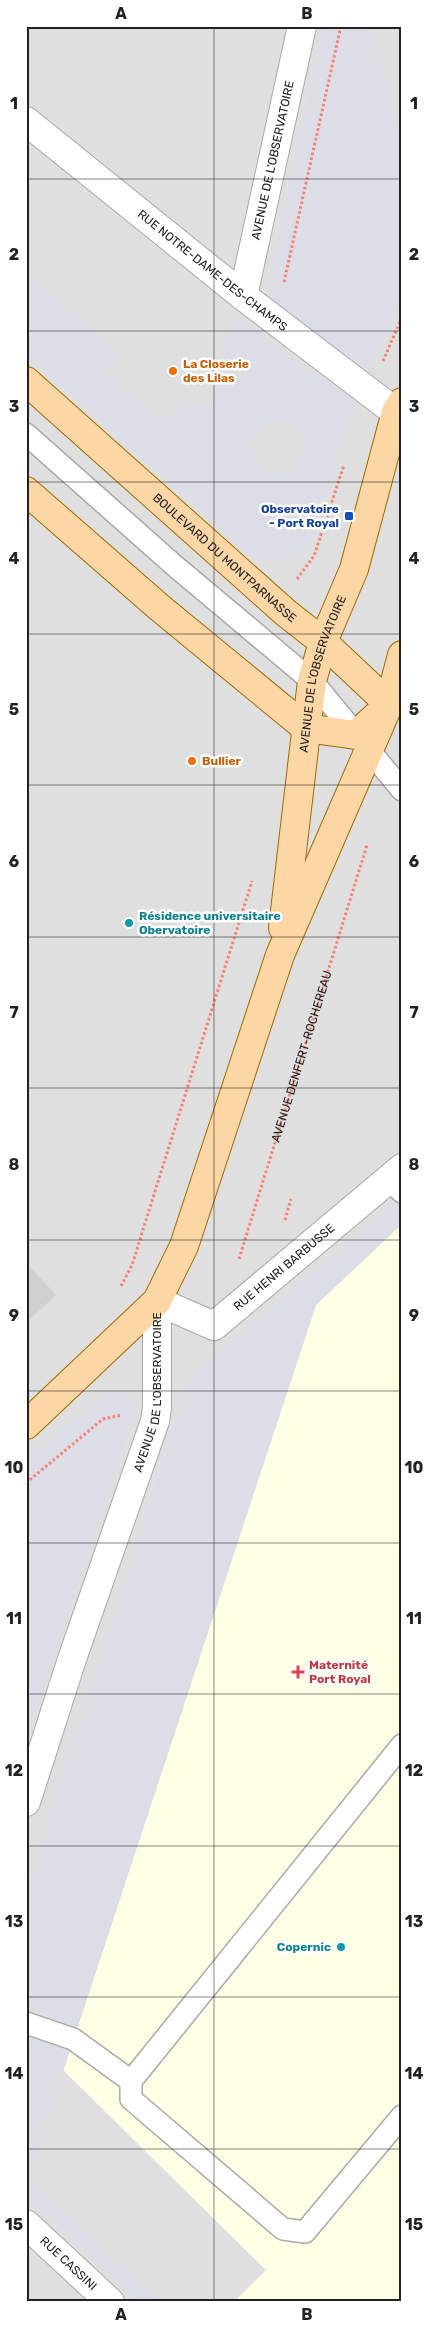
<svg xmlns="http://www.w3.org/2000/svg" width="428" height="2328" viewBox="0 0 428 2328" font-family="Rubik,sans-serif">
  <rect width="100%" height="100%" fill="#f2efe9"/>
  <path fill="#e0dfdf" d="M26,26H402V2302H26Z"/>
  <path fill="#ffffe5" d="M402,1224V2302H234L266,2270L63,2070L316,1305Z"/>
  <path fill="#d0d0d0" d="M26,1263L56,1295L26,1323Z"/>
  <path fill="#dddde8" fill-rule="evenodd" d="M324,26H368L402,139V296L371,366L362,372L272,302L268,292L269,282Z
    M26,272L121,356L108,373L165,424L180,408L176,405L191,400L213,404L231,325L240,317L310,373L323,371L351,393L354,399V410L342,439L319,528L304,549L295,556L282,560L269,561L253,557L26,354ZM280,421L289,422L302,434L305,442L304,451L297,466L281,473L273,472L258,463L253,447L254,438L264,425Z
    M402,1198V1224L316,1305L28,2178L160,2302H140L26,2195V1895L185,1392L200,1369Z
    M110,1391L126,1396L132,1402L133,1413L131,1425L26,1743V1461L97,1399Z"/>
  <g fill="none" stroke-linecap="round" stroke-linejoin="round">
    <defs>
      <path id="lane" d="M26,434L175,566L312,681L402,790
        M389,1179L402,1192
        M402,1745L131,2081V2099L283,2229L305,2232L402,2116
        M26,2023L73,2039L131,2081"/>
      <g id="street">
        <path id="s2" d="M26,121L243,296L402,417"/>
        <path id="s3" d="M243,296L302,26"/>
        <path id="s4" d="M26,1802L72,1659L155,1421L157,1407V1301L214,1326L402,1168"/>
        <path id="s5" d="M26,2224L110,2302"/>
      </g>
      <g id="primary">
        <path id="s6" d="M26,381L286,613L323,642L389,704"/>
        <path d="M26,491L160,608L306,728L356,735L383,710"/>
        <path id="s7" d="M283,928L312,681L323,642L354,569L396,412L402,402"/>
        <path d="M26,1425L157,1301L184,1246L280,955L389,704L402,655"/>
      </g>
    </defs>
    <use href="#lane" stroke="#a9a9a9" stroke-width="24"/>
    <use href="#street" stroke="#a9a9a9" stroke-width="30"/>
    <use href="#primary" stroke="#a06b00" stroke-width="30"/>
    <g stroke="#fa8072" stroke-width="3" stroke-dasharray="2.5 2.5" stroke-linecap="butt">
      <path d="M284,282L341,26"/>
      <path d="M383,361L402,317"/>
      <path d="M297,579L314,556L344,465"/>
      <path d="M285,1220L291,1199"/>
      <path id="s1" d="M239,1259L367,845"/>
      <path d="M121,1286L132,1265L252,881"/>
      <path d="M26,1483L103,1419L122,1415"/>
    </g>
    <use href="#lane" stroke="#fff" stroke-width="21"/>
    <use href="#street" stroke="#fff" stroke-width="28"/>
    <use href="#primary" stroke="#fcd6a4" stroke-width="28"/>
  </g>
  <path fill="none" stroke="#222" stroke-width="1" stroke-opacity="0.55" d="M214,26V2302M26,179H402M26,331H402M26,482H402M26,634H402M26,785H402M26,937H402M26,1088H402M26,1240H402M26,1391H402M26,1543H402M26,1694H402M26,1846H402M26,1997H402M26,2149H402"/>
  <g fill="#e8710a" stroke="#fff" stroke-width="2">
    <circle cx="173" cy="371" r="5"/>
    <circle cx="192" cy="761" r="5"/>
  </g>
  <rect fill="#1a4fb4" stroke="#fff" stroke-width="2" x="344" y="511" width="10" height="10" rx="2.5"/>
  <g fill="#0f9aa8" stroke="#fff" stroke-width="2">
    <circle cx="129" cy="923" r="5"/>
    <circle cx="341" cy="1947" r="5"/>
  </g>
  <path fill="#e0444e" stroke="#fff" stroke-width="2" d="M295.5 1664.5h5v5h5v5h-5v5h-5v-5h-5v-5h5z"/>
  <g text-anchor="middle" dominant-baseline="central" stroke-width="5" stroke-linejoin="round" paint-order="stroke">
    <g font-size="12" fill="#222" stroke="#fff">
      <text stroke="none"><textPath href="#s3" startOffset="139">AVENUE DE L'OBSERVATOIRE</textPath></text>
      <text stroke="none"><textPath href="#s2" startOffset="239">RUE NOTRE-DAME-DES-CHAMPS</textPath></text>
      <text stroke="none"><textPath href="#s6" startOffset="266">BOULEVARD DU MONTPARNASSE</textPath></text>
      <text stroke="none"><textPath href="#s7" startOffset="258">AVENUE DE L'OBSERVATOIRE</textPath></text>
      <text stroke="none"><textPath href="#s1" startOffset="212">AVENUE DENFERT-ROCHEREAU</textPath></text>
      <text stroke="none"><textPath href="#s4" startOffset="676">RUE HENRI BARBUSSE</textPath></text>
      <text stroke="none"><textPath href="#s4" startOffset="430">AVENUE DE L'OBSERVATOIRE</textPath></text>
      <text stroke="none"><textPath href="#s5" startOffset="58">RUE CASSINI</textPath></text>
    </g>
    <g font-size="12" font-weight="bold" fill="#c56008" stroke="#fff" text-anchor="start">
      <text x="183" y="364">La Closerie<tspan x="183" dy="14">des Lilas</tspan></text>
      <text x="202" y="761">Bullier</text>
    </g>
    <g font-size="12" font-weight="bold" fill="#164399" stroke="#fff" text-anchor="end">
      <text x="339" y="509">Observatoire<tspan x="339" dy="14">- Port Royal</tspan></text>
    </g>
    <g font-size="12" font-weight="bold" fill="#0d838f" stroke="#fff" text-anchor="start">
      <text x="139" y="916">Résidence universitaire<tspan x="139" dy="14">Obervatoire</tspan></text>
      <text x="331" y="1947" text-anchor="end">Copernic</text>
    </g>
    <g font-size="12" font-weight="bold" fill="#be3a42" stroke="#fff" text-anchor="start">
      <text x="309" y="1665">Maternité<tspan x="309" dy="14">Port Royal</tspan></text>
    </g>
  </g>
  <rect width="428" height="2328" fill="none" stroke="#ffffff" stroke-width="55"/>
  <rect x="28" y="28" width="372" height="2272" fill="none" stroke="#222" stroke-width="2"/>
  <g font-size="16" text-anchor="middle" font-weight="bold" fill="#222">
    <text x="121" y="19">A</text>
    <text x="307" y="19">B</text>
    <text x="14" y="109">1</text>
    <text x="414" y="109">1</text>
    <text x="14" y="260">2</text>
    <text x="414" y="260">2</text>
    <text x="14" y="412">3</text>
    <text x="414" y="412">3</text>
    <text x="14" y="564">4</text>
    <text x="414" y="564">4</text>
    <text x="14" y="715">5</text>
    <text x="414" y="715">5</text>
    <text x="14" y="867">6</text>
    <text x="414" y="867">6</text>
    <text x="14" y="1018">7</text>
    <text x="414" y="1018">7</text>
    <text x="14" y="1170">8</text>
    <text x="414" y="1170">8</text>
    <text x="14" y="1321">9</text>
    <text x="414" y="1321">9</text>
    <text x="14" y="1473">10</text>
    <text x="414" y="1473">10</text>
    <text x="14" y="1624">11</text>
    <text x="414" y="1624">11</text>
    <text x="14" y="1776">12</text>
    <text x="414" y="1776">12</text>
    <text x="14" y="1927">13</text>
    <text x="414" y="1927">13</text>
    <text x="14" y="2079">14</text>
    <text x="414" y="2079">14</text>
    <text x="14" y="2230">15</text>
    <text x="414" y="2230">15</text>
    <text x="121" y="2320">A</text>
    <text x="307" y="2320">B</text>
  </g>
</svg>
